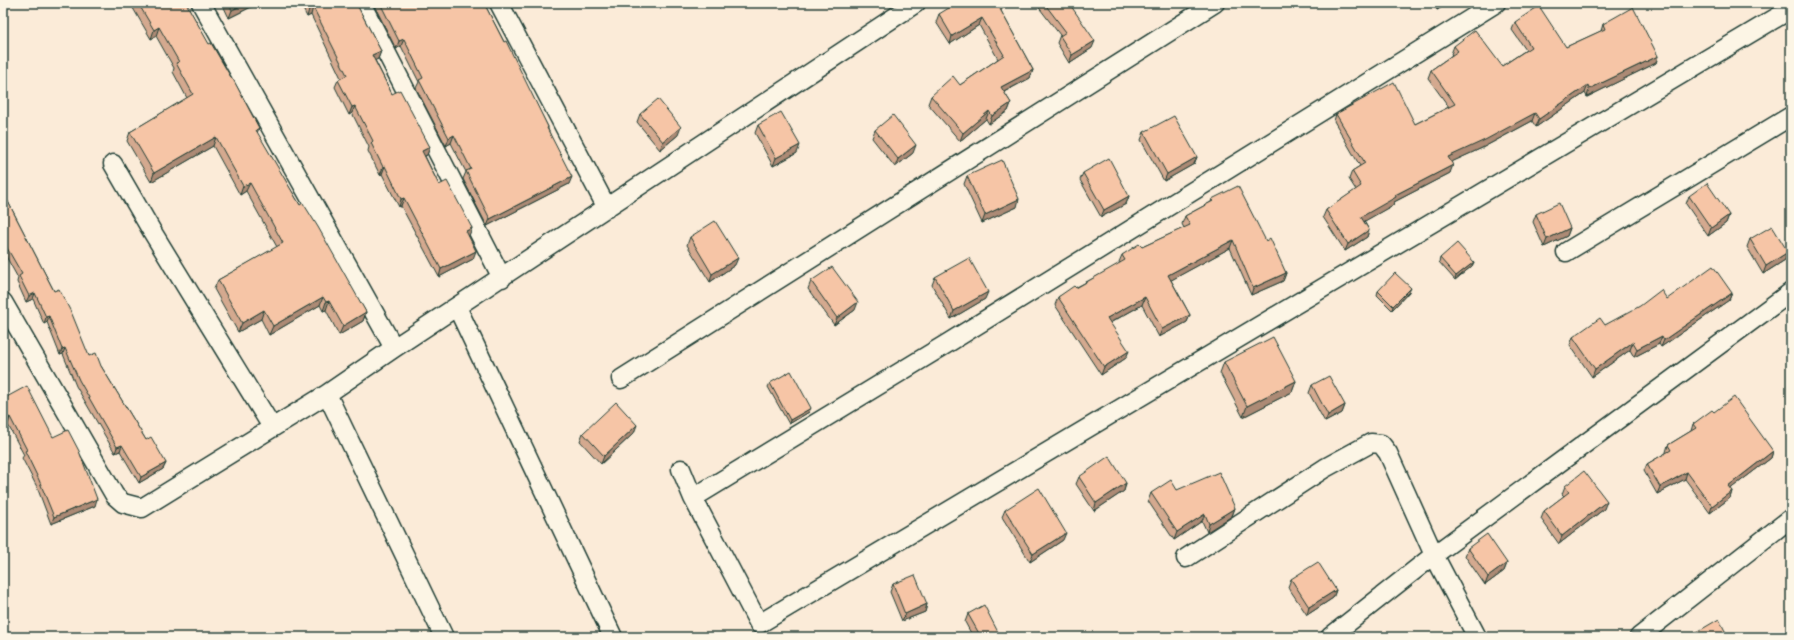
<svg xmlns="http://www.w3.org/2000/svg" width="1794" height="640" viewBox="0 0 1794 640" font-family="Pangolin,sans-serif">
  <rect width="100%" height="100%" fill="#fbebd8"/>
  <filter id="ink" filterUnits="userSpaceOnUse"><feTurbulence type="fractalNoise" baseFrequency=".025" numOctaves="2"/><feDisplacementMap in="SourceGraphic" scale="8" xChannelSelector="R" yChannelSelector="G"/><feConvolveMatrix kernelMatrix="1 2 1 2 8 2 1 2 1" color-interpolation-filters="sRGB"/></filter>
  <g filter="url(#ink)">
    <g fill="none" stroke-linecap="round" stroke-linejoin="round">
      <defs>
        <path id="minor" d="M201,3L394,348
          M361,3L502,278
          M499,3L607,208
          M113,164L153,233L272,427
          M1566,252L1791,116
          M3,302L115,496L123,503L142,508L327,394L394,348L916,3
          M457,307L613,637
          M621,379L1215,3
          M327,394L444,637
          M681,469L693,498L759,624L1791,9
          M693,498L948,343L1496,3
          M1186,558L1325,468L1371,443L1381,444L1388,453L1434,555L1477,637
          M1330,637L1434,555L1791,292
          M1639,637L1791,518"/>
      </defs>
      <use href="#minor" stroke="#1f3d34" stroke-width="21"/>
      <use href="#minor" stroke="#fcf5e5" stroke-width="18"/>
    </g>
    <path fill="#d4a98f" stroke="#1f3d34" d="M130,3H186L257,133L300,205L366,312L363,321L339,335L326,310L323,311L320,305L269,335L261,319L238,332L214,289L218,280L277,247L246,191L240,195L213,146L151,182L127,141L130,132L187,98L173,72L174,68L156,36L151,39Z
      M222,3H259L229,18Z
      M300,3H356L381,51L378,59L375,60L392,94L430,147L427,155L425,156L439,185L472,228L468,236L473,259L439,277L401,206L399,207L382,174L380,175L368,151L369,147L352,113L349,115L335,87L338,80L341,78L311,15L307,17Z
      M373,3H484L548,127V129L569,184L487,226L463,179L466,172L451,143L446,146L416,88L419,82L401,46L396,49Z
      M1038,3H1069L1092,48L1069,63L1057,43L1060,35L1037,5Z
      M1433,3H1449L1437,10Z
      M1003,7L1001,11L1033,70L1030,78L1004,92L1011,103L1008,111L989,124L986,119L960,141L928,104L931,96L960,85L998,59L979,25L950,44L936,22L939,14Z
      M1515,22L1566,47L1601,31L1603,24L1658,56L1656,63L1587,97L1585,93L1536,127L1532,121L1482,148L1451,162L1450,173L1394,202L1393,205L1364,221L1369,230L1367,237L1345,251L1323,217L1326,210L1356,190L1349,179L1352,171L1360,166L1334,121L1336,114L1415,124L1449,107L1428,78L1431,70L1452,55L1451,54L1454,46L1502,66L1526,50L1512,30Z
      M640,114L678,135L660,150L637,122Z
      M758,125L797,153L773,166L755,133Z
      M875,130L913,153L895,167L872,138Z
      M1144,132L1197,157L1194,164L1164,181L1141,140Z
      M1083,173L1129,196L1126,204L1101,217L1080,180Z
      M967,176L1017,207L982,223L964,184Z
      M3,192L54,291L89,356L101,366L146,440L166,463L163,469L139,483L120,451L115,453L76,386L63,354L60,355L47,322L44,324L33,299L26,302L17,282L18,278L3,251Z
      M1689,196L1729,215L1726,223L1708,236L1686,204Z
      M1212,199L1266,241L1286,273L1283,281L1251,295L1230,248L1171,280L1190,315L1187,322L1159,337L1142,305L1110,323L1126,358L1101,375L1055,305L1058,297L1120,264L1119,262L1122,255L1142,247L1184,228L1182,224L1185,216L1211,202Z
      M1536,214L1570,228L1567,236L1544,247L1533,222Z
      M690,237L735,265L710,282L687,245Z
      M1750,239L1785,260L1763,274L1747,247Z
      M1440,258L1474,262L1472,266L1455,280L1439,262Z
      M935,277L985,299L951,319L932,285Z
      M811,281L855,310L834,325L808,289Z
      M1378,291L1409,292L1392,310L1377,295Z
      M1732,293L1729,300L1661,347L1659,344L1634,357L1630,350L1592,377L1570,345L1573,337L1605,325L1667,299Z
      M1224,362L1296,381L1292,392L1243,417L1220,373Z
      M770,383L809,412L789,424L768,387Z
      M1312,385L1345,405L1342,413L1325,422L1309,393Z
      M3,399L53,437L95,506L51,524L37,487L22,458L24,455L8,425L3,427Z
      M1714,412L1773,451L1771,458L1730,489L1732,491L1730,498L1710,513L1685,479L1657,494L1644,471L1647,464L1666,453V452L1668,445L1691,431L1693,424Z
      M583,433H634L601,464L580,441Z
      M1079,477L1126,483L1124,491L1094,511L1076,484Z
      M1565,486L1604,509L1559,544L1541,519L1544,511L1564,496L1562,494Z
      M1177,490L1235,508L1232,516L1207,532L1202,521L1174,540L1148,501L1151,493Z
      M1005,510L1063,540L1030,562L1002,517Z
      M1468,548L1507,563L1504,571L1485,585L1465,556Z
      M1291,579L1336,590L1333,598L1307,615L1288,587Z
      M893,584L927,604L925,612L902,621L890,592Z
      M968,614L1000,636V637H973L965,622Z
      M1697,632L1728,637H1695Z"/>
    <path fill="#ac8a74" stroke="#1f3d34" d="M246,3H259L229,18L232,10Z
      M1440,3H1449L1437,10Z
      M313,7L311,15L307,17L309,9Z
      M982,18L979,25L950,44L952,36Z
      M159,27L156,36L151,39L154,30Z
      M404,39L401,46L396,49L399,41Z
      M1095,41L1092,48L1069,63L1072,55Z
      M381,51L378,59L370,63L372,55Z
      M1658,56L1656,63L1587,97L1589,89Z
      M1033,70L1030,78L998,95L1001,87Z
      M1588,85L1585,93L1536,127L1539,119Z
      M1011,103L1008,111L989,124L992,116Z
      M355,106L352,113L349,115L352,107Z
      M989,111L986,119L960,141L963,133Z
      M1535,113L1532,121L1482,148L1445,165L1448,157Z
      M681,127L678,135L660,150L663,142Z
      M259,128L256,136V130Z
      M454,135L451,143L446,146L449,138Z
      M216,137L213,146L151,182L154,173Z
      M800,145L797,153L773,166L776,158Z
      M916,145L913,153L895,167L898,159Z
      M430,147L427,155L419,159L422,151Z
      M1197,157L1194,164L1164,181L1167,174Z
      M1453,165L1450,173L1394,202L1393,205L1358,225L1361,217L1395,195Z
      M385,166L382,174L380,175L383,167Z
      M572,177L569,184L487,226L490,219Z
      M250,183L246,191L240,195L243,186Z
      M1129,196L1126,204L1101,217L1104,210Z
      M404,198L401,206L399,207L401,199Z
      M1019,199L1017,207L982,223L985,215Z
      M1729,215L1726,223L1708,236L1711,228Z
      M472,228L469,236L463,239L466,231Z
      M1570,228L1567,236L1544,247L1547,239Z
      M1369,230L1367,237L1345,251L1348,244Z
      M1233,240L1230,248L1166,283L1168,275Z
      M476,251L473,259L439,277L441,269Z
      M1788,252L1785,260L1763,274L1766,266Z
      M738,258L735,265L710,282L712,274Z
      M1474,262L1472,266L1455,280L1456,276Z
      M1286,273L1283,281L1251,295L1253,288Z
      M1411,288L1409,292L1392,310L1393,306Z
      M988,292L985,299L951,319L954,311Z
      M35,293L33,299L26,302L29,296Z
      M1732,293L1729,300L1661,347L1664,340Z
      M323,297L320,305L269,335L273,326Z
      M1145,297L1142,305L1104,326L1107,318Z
      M329,301L326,310L323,311L326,302Z
      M858,302L855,310L834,325L837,318Z
      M264,310L261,319L238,332L242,323Z
      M366,312L363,321L339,335L343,326Z
      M1190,315L1187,322L1159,337L1162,329Z
      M49,316L47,322L44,324L46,317Z
      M1662,336L1659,344L1634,357L1637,349Z
      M1633,342L1630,350L1592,377L1595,369Z
      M65,348L63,354L60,355L62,349Z
      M1129,351L1126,358L1101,375L1104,367Z
      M1296,381L1292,392L1243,417L1247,406Z
      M1345,405L1342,413L1325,422L1328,415Z
      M811,408L809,412L789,424L790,420Z
      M10,417L8,425L3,427V420Z
      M637,425L634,433L601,464L604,456Z
      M122,445L120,451L115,453L117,447Z
      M1773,451L1771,458L1725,493L1728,486Z
      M166,463L163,469L139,483L141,477Z
      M1687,472L1685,479L1657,494L1660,487Z
      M1126,483L1124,491L1094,511L1096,503Z
      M1732,491L1730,498L1710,513L1712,506Z
      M97,499L95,506L51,524L54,517Z
      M1607,501L1604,509L1559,544L1562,536Z
      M1235,508L1232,516L1207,532L1209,524Z
      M1205,514L1202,521L1174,540L1177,532Z
      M1066,533L1063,540L1030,562L1033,554Z
      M1507,563L1504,571L1485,585L1488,577Z
      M1336,590L1333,598L1307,615L1309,607Z
      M927,604L925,612L902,621L905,614Z"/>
    <path fill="#f6c5a6" stroke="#1f3d34" d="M138,3H186L209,44L211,43L232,79H233L259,128L256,130L300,205L303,203L318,227L366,312L343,326L329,301L326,302L323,297L273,326L264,310L242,323L218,280L283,243L250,183L243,186L216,137L154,173L130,132L193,94L176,63L179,62L159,27L154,30Z
      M228,3H246L232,10Z
      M306,3H356L381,51L372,55L392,94L400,90L430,147L422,151L439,185L447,181L472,228L466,231L476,251L441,269L404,198L401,199L385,166L383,167L371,143L373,141L355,106L352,107L338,80L347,75L313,7L309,9Z
      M380,3H484L504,42L506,41L548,127L547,128L572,177L490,219L466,171L471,169L454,135L449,138L419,80L423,78L404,39L399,41Z
      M957,3H1000L1003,7L1000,9L1033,70L1001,87L1011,103L992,116L989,111L963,133L931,96L953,76L960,85L1004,55L982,18L952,36L939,14Z
      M1044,3H1069L1095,41L1072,55L1060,36L1066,32Z
      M1539,6L1566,47L1605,29L1603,24L1633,7L1658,56L1589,89L1588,85L1539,119L1535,113L1485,140L1448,157L1453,165L1395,195L1396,197L1361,217L1369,230L1348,244L1326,210L1361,186L1352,171L1365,163L1336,114L1394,82L1415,124L1455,104L1431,70L1458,51L1454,46L1475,30L1502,66L1531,47L1515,22Z
      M658,99L681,127L663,142L640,114Z
      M781,112L800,145L776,158L758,125Z
      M893,115L916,145L898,159L875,130Z
      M1174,116L1197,157L1167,174L1144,132Z
      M1109,158L1129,196L1104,210L1083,173Z
      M1002,160L1019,199L985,215L967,176Z
      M1707,183L1729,215L1711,228L1689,196Z
      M1238,186L1266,241L1270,238L1286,273L1253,288L1233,240L1168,275L1190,315L1162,329L1145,297L1107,318L1129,351L1104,367L1058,297L1074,286L1076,288L1125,260L1122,255L1139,244L1142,247L1190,225L1185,216L1213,201L1212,199Z
      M3,192L54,291L59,289L72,314L89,356L96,353L101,366L146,440L151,437L166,463L141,477L122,445L117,447L79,380L65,348L62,349L49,316L46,317L35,293L29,296L19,276L22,274L3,241Z
      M1559,203L1570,228L1547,239L1536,214Z
      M715,221L738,258L712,274L690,237Z
      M1772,226L1788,252L1766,266L1750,239Z
      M1457,243L1474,262L1456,276L1440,258Z
      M969,258L988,292L954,311L935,277Z
      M1713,266L1732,293L1664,340L1662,336L1637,349L1633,342L1595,369L1573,337L1600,318L1605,325L1640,306L1661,290L1667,299Z
      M832,267L858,302L837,318L811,281Z
      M1395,273L1411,288L1393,306L1378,291Z
      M1273,337L1296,381L1247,406L1224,362Z
      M791,371L811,408L790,420L770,383Z
      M1329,376L1345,405L1328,415L1312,385Z
      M27,386L53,437L68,430L79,451L97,499L54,517L39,480L25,451L27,450L10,417L3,420V399Z
      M1734,397L1773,451L1728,486L1732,491L1712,506L1687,472L1660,487L1647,464L1671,450L1668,445L1696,428L1693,424L1712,410L1714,412Z
      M616,402L637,425L604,456L583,433Z
      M1109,456L1126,483L1096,503L1079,477Z
      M1584,471L1607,501L1562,536L1544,511L1569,492L1565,486Z
      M1219,472L1235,508L1209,524L1205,514L1177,532L1151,493L1171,480L1177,490Z
      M1039,488L1066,533L1033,554L1005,510Z
      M1487,534L1507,563L1488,577L1468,548Z
      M1318,562L1336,590L1309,607L1291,579Z
      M915,575L927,604L905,614L893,584Z
      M984,605L1000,636L999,637H981L968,614Z
      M1719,619L1728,637H1699L1697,632Z"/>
  </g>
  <rect width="1794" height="640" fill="none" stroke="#fcf5e5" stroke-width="16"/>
  <rect x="8" y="8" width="1778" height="624" fill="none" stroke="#1f3d34" stroke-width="1.5" filter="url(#ink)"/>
</svg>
